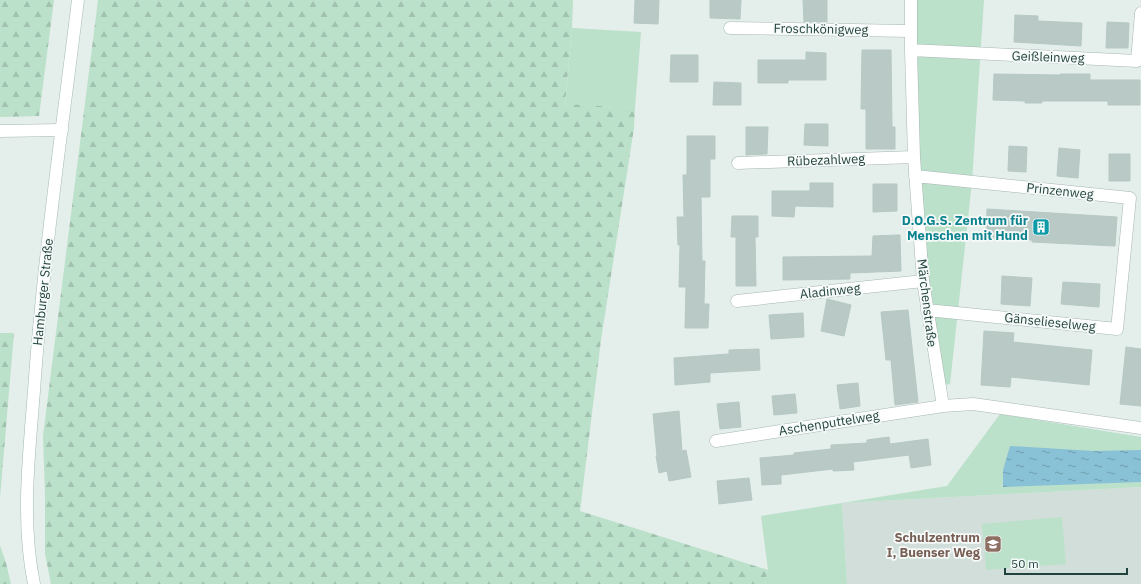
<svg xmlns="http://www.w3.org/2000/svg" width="1141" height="584" viewBox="0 0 1141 584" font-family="'IBM Plex Sans',sans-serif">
  <defs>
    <pattern id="forest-firs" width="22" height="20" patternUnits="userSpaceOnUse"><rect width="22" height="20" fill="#bce1ca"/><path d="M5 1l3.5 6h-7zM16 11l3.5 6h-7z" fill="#a1c2ae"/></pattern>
    <pattern id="water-ripples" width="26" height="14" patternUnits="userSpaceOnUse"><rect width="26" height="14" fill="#89c1d6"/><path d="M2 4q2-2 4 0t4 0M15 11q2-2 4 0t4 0" fill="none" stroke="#709eaf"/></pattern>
  </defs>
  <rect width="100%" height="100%" fill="#e4eeeb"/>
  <path fill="#d2deda" d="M1141,487V584H847L842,503Z"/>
  <path fill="#bce1ca" d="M911,0H984L972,182L950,384L939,386L927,310Z
    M572,28L641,32L635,108L565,105Z
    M1000,414L1141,437V487L842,503L847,584H765L768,570L761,516L947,486Z
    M1062,517L1066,564L986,570L982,524Z"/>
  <path fill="url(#forest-firs)" d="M0,0H54L39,116L0,117Z
    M98,0H573L572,28L565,104L635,108L634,128L601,340L580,511L768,570L765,584H51L45,554V496L43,436Z
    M0,333H14L0,498Z
    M0,545L6,563L11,584H0Z"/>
  <path fill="url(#water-ripples)" d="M1010,446L1094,451L1141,450V482L1003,487V470Z"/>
  <path fill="#b9c9c5" stroke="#b6c9c3" d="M635,0H659L658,24L634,23Z
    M710,0H741L740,19L710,18Z
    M803,0H827V22H804Z
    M1015,15L1038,16V21L1082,23L1081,46L1014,42Z
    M1107,22L1129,23L1128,48H1106Z
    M862,50H891L892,127H895V149H866V109H861Z
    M806,52L826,53V80H788V83H758V60H806Z
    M671,55H698V82H670Z
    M994,74L1060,75V74H1090V80H1140V105H1108V101H1042V103H1025V101L993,100Z
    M714,82L741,83V105H713Z
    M805,124H828V146L804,145Z
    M746,127H768L767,154L746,155Z
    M687,136H715V159H710V197H701L702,261H705L704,304H709L708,328H685L686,287H679L680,245H678L677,217H684L683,175H687Z
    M1009,146L1027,147L1026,172L1008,171Z
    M1059,148L1080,150L1078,178L1057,176Z
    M1109,154H1130V181H1109Z
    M810,183H833V207L795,206L794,217L772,216V191H810Z
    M873,184H897V211L873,212Z
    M987,209L1117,217L1115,246L1032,242V240L986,238Z
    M732,216H758V237H755L756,286H736V237H731Z
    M898,235H900L901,271L850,273V279L783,280V257L872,256L873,236Z
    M1002,276L1032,278L1030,306L1001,304Z
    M1063,282L1100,284L1099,307L1061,304Z
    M827,299L851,305L844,336L821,331Z
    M908,310L918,402L895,405L891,360H886L881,312Z
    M803,313L804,337L771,339L769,315Z
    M984,331L1014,333L1013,342L1092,350L1089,385L1011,377L1010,387L981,385Z
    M1126,347L1141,349V406L1120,404Z
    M759,349L760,370L710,373V382L675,385L674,358L729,354V350Z
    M858,383L860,406L840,409L837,385Z
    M795,394L797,413L774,415L772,396Z
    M739,402L741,427L720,429L717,404Z
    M679,411L682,451L686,450L691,477L669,481L667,471L659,473L656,456H657L653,414Z
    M889,437L890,444L928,439L931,465L911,468L909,455L853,462L854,470L833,471V469L781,475V484L762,485L760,458L794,455V453L831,449V445L867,443V440Z
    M749,478L752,500L719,504L717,481Z"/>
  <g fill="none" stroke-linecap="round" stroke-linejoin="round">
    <defs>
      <path id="minor" d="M911,0V50L914,157L923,281L943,406
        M730,28L911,31
        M911,50L1137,61L1141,13
        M0,131L62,130
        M738,163L914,157
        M915,176L1130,198L1117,329L927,310
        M737,301L923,281
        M716,441L943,406L973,404L1141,428"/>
      <path id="secondary" d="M34,584C21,521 29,455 34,391C43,260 62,130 78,0"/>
    </defs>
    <use href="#minor" stroke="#a6b7b3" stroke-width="13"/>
    <use href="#secondary" stroke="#a2bbb5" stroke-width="13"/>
    <use href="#minor" stroke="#fff" stroke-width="12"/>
    <use href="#secondary" stroke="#fff" stroke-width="12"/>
  </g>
  <defs>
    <symbol id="building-square" viewBox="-11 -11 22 22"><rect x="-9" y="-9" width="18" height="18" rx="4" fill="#0f9aa8" stroke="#f5faf8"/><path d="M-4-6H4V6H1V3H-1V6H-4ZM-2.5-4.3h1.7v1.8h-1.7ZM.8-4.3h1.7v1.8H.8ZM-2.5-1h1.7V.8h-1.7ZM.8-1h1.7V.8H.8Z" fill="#fff"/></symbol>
    <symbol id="school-square" viewBox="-11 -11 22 22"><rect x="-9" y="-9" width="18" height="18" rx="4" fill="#8d6e63" stroke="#f5faf8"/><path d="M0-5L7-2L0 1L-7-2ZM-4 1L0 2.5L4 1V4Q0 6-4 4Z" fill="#fff"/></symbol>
  </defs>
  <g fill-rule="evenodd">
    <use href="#building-square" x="1031" y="217" width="20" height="20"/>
    <use href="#school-square" x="983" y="534" width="20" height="20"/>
  </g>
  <g text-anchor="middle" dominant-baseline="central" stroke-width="3.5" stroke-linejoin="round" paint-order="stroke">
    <g font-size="13" fill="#22423d" stroke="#f5faf8">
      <text transform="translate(821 29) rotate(1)">Froschkönigweg</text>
      <text transform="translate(1048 57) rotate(2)">Geißleinweg</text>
      <text transform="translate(826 160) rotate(-2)">Rübezahlweg</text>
      <text transform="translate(1060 191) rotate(6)">Prinzenweg</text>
      <text transform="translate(830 291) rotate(-6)">Aladinweg</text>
      <text transform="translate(43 292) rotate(-84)">Hamburger Straße</text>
      <text transform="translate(927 303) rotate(83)">Märchenstraße</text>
      <text transform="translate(1050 322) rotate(6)">Gänselieselweg</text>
      <text transform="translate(829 423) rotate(-9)">Aschenputtelweg</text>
    </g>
    <g font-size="13" font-weight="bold" fill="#0d838f" stroke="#f5faf8" text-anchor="end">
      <text x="1028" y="220">D.O.G.S. Zentrum für<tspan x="1028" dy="15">Menschen mit Hund</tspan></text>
    </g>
    <g font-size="13" font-weight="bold" fill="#785e54" stroke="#f5faf8" text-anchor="end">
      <text x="980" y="537">Schulzentrum<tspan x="980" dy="15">I, Buenser Weg</tspan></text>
    </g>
  </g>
  <path d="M1005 568v6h122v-6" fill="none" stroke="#22423d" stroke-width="2"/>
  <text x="1011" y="568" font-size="12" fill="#22423d" stroke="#f5faf8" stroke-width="3" paint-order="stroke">50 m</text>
</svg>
